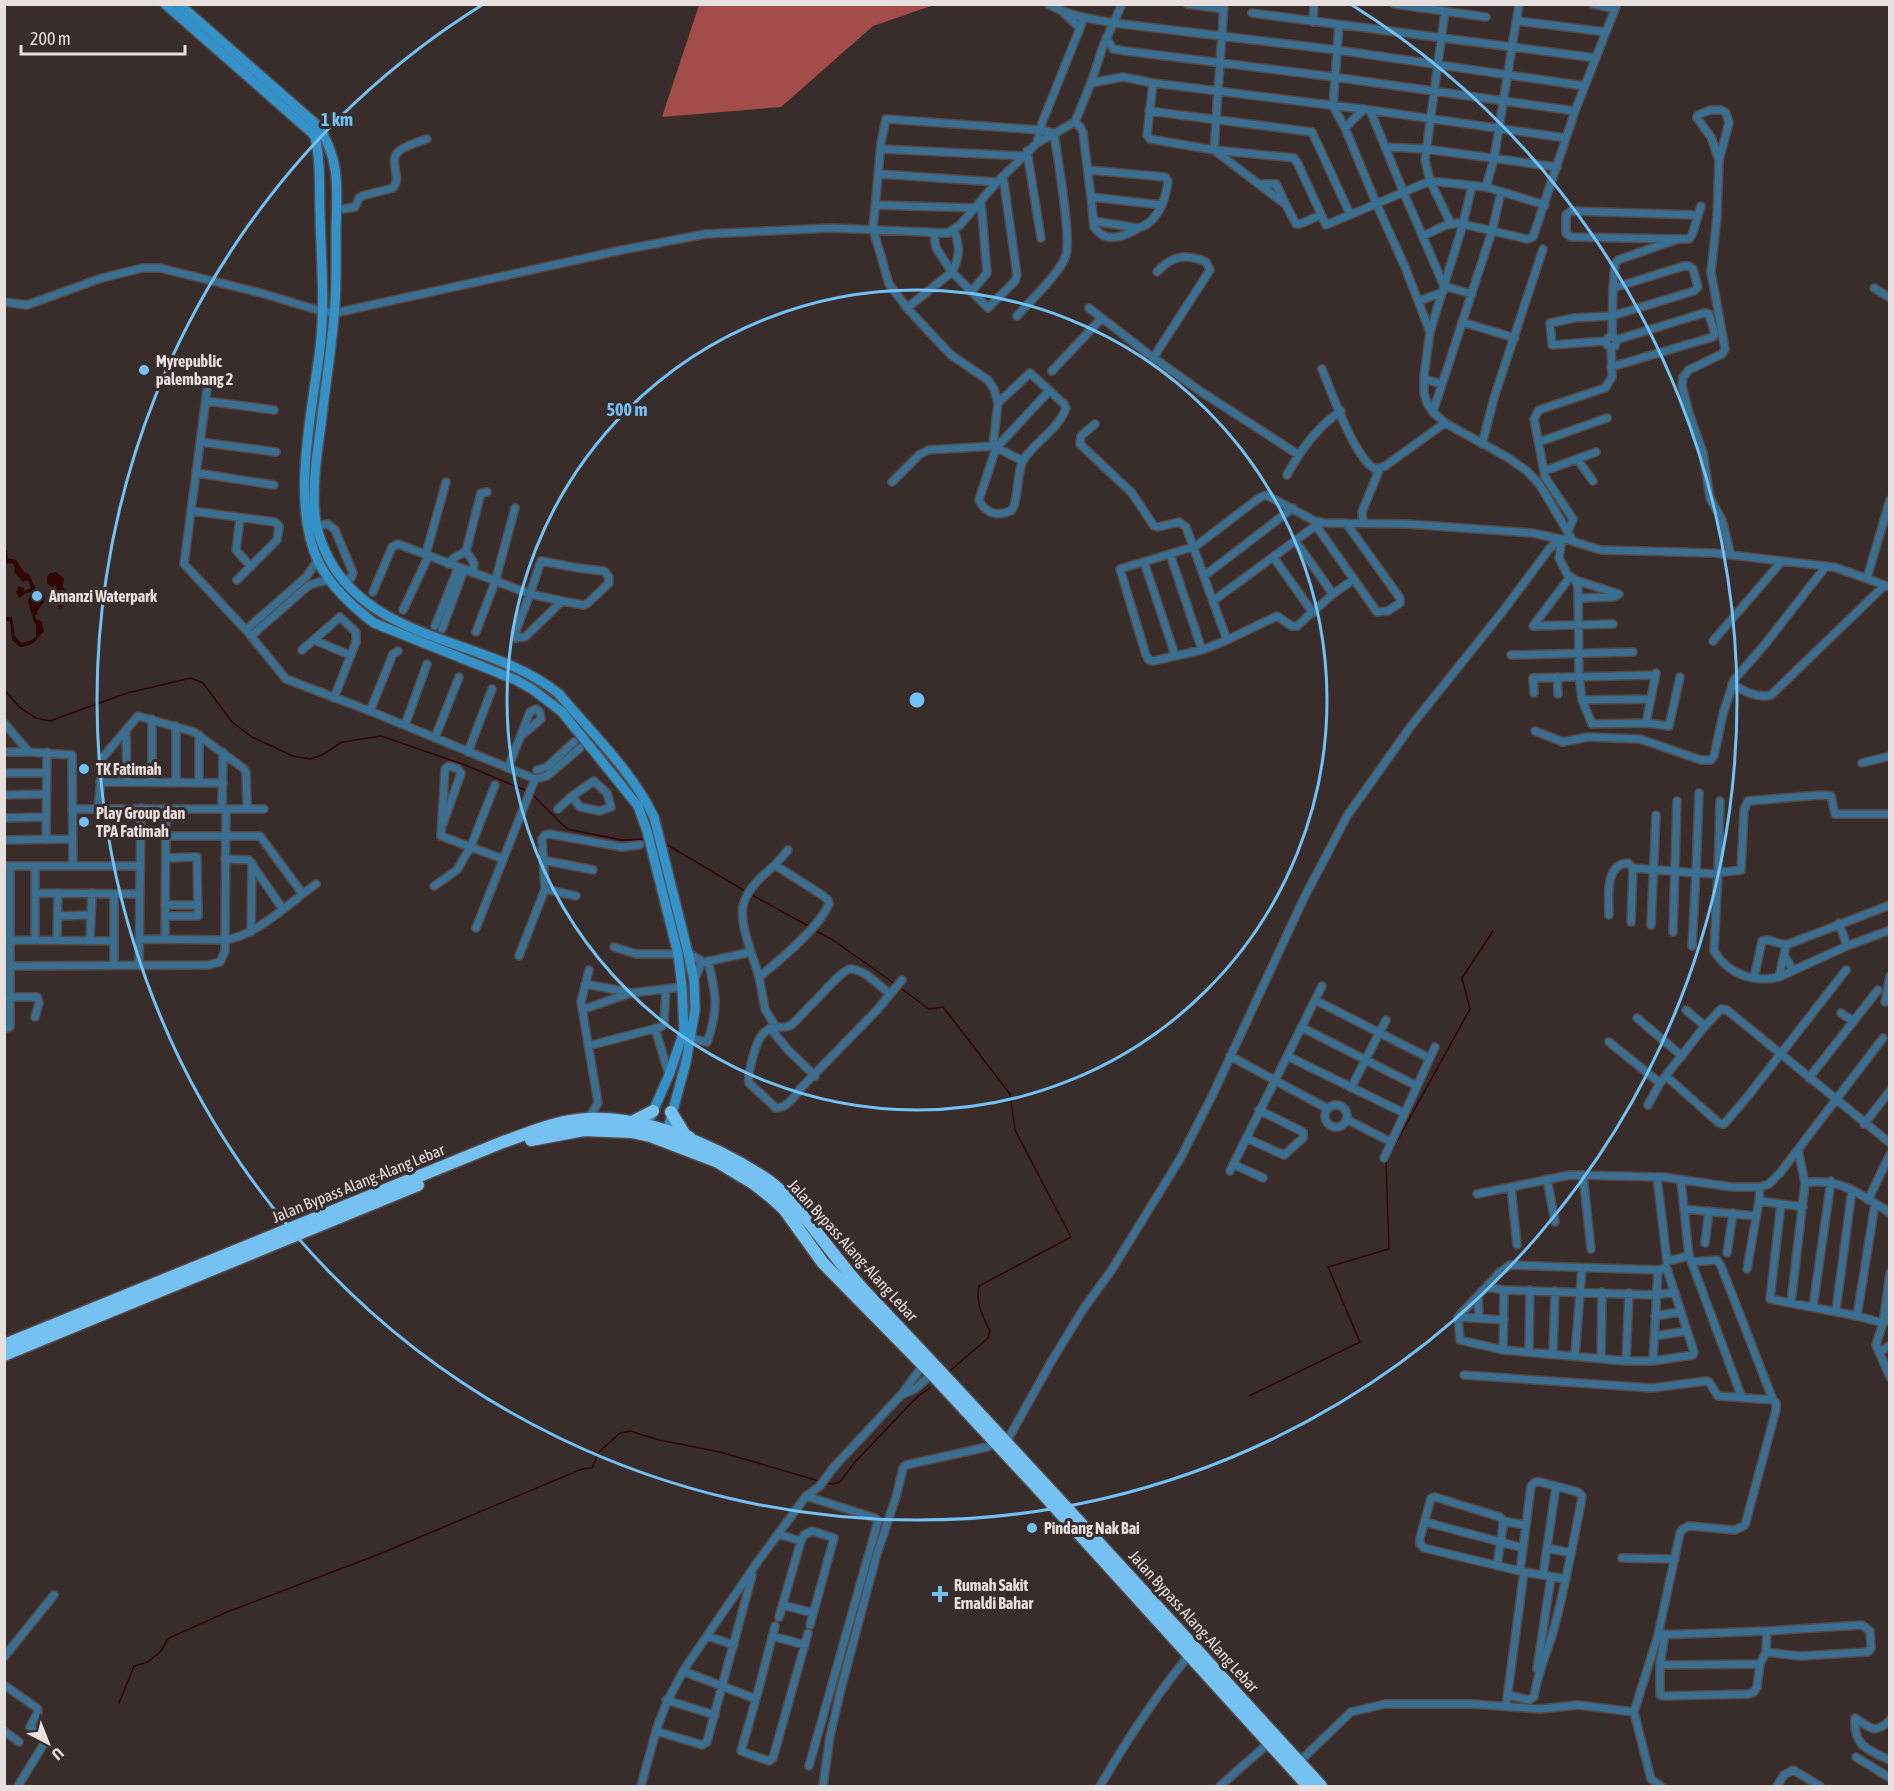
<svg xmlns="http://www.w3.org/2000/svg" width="1894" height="1791" viewBox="0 0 1894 1791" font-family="'Asap Condensed',sans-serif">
  <rect width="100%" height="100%" fill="#392d2b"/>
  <path fill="#a24d4a" d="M699,5V4L934,5L873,26L781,107L662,117Z"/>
  <path fill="#300607" d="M5,549L7,550L8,558L16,560L24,572L29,574L36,589L45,597L44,602L37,611L38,614L35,615L36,619L42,622L44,631C35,640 37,645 20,647L12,640L10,622L5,620V617H12L15,636L21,643L32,640L36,636V625L34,622L28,602L31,592L24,594L20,598L18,597L16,592L19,586L24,588V591L31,588L28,580L23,582L14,572L15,568L13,564L8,563L5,565Z
    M56,572L64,578L63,587L66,591L71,592L73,595L71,600L60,609L55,600L57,594L47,583V577L50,573Z"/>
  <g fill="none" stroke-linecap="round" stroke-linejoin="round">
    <path stroke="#300607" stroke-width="1.5" d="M4,689L19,707L36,718L50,721L127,693L191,678L203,683L232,722L252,737L293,756L310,759L322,755L342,742L381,736L465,765L527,791
      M531,793L567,829L622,840L645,839
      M664,843L745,891
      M752,895L810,927
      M814,930L833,940L895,984
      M899,987L929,1009L943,1007L1010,1094L1015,1130L1071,1237L979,1286C975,1302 983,1317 990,1331L988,1338L951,1370
      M1390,1154L1470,1009L1462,978L1493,931
      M1249,1396L1360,1342L1328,1267L1389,1249L1386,1161
      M826,1483L833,1484L840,1482L855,1462L918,1396L930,1388
      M119,1703L134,1666L148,1662L160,1652L169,1638L227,1612L377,1555L582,1469L592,1468L599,1452L620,1433L630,1431L659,1440L720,1452L819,1481"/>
    <defs>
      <path id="street" d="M1048,4C1068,16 1092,19 1114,23L1337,50L1585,86
        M1187,4L1224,9
        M1224,4L1214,150L1286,205L1296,224H1300L1321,215
        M1394,4L1486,17
        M1593,4L1615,9L1616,7
        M1445,11L1425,160L1430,181L1451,224
        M1064,13L1080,28
        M1252,13L1596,58
        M1518,21L1606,32L1615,9
        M1313,22L1314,4
        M1339,25L1333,106L1345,128L1376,203L1405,267L1430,332L1424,376V393L1427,403L1433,412L1445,423L1507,457L1527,471L1540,485L1573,541
        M1106,38L1113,49L1126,51L1334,77L1575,111
        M1091,83L1123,77L1153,83L1370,110L1566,138
        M1153,83L1147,135L1150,139L1214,150L1294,158L1298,164L1326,225L1430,181L1486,187L1545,205
        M1370,110L1403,191L1444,286L1472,294
        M1149,111L1312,132L1350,214
        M1075,122L1081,128L1083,133L1091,197L1162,205
        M1345,128L1364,109
        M1037,143L1042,123L1084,18
        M1385,147L1426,149L1557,167
        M881,149L1022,156
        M1027,151L1041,238
        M1719,160L1711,137L1697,118L1698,115L1710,110H1721L1726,113L1729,123L1719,160L1717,217L1711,272L1725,349L1722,354L1689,370L1683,377L1682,386L1689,413L1703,453L1710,498L1722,520L1731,555
        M1089,170L1165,177L1168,181C1166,198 1158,223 1138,228L1093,221
        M879,174L997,182
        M1259,184H1276L1285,203
        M1486,187L1494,159L1519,4
        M1091,197L1094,227C1105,244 1124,237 1138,228
        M876,205L976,208
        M336,210L355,207L359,198L362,196L393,188C403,177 387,161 399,151C407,145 418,142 427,139
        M954,230C960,246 960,257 952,272L988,308L1015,281L1017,275L1003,176
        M1423,236L1446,225L1458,223L1527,239L1533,237L1575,111L1606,32
        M1678,239L1571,237L1566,233V215L1571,211L1698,215
        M1613,288L1615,264L1618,260L1678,239H1689L1692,235L1701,206
        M1874,288L1890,298
        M971,292L987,273L981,202
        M1419,301L1443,292
        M4,302L27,305L102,278L142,268H160L261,293L321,311L335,313L622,250L705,234L831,228L948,233L960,225L997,182L1037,143L1075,122L1091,83L1103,46L1122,4
        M907,308L952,272L936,248L934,233
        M1089,308L1147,353L1200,391L1299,455
        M1017,316C1030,301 1058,275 1065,258C1073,242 1057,156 1054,133L1040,130L886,119L881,143L873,229L889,284L907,308L951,355L988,380L994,389L998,403L1030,373L1064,404L1066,408C1059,429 1036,441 1024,459C1016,471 1020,495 1012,510C998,517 986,514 979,500L996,448L1049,391
        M1462,322L1515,338
        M1430,332L1463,224L1472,186
        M1606,341L1552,345L1550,323L1574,318L1612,316L1694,291L1698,287L1693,269L1689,266H1684L1613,288L1612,336L1615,338L1616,342L1615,346L1611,347L1607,345L1606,341L1608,338L1612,336
        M1153,358L1210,270L1206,262C1186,253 1171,256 1157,272
        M1611,367L1713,337L1715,334L1709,314L1704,313L1616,340
        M1322,369C1332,393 1354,457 1375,469L1385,466L1445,423
        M1052,371L1102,318
        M1424,379L1442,384
        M207,390L184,564L246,630L286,679L370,711L535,779L547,776L580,748
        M206,401L274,410
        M1433,412L1492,231L1501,192
        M1095,424L1081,436L1080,444L1132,493L1154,526L1158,527L1179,522L1186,527L1227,640
        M200,442L276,452
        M1539,442L1607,418
        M1482,444L1494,398L1543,249
        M993,446L998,403
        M1577,459L1593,481
        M1544,471L1596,452
        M197,473L274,485
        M1287,475C1300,451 1318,426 1341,411
        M892,482L919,455L928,450L993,446L1023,461
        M192,511L275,522L279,526L277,540L237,580
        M240,518L236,550L251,567
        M1363,523L1362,512L1380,468
        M317,526L328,524L335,530L353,573L351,578L343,580
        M1317,527L1377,612L1388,611L1400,603V598L1346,523
        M1568,531L1573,519L1545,477L1534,419L1539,410L1605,388L1612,377L1611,347
        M1562,539L1559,558L1567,574L1575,580L1578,587L1579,676L1582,700L1592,724L1646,723L1669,726L1680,677
        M1296,542L1333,594
        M426,554L446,482
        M1170,554L1202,650
        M1274,558L1313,613
        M1144,562L1175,655
        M448,564L454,558L466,551
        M473,573L474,563L466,551L481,493L487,492
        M1204,576L1293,508
        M1570,577L1533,626L1613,624
        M1867,578L1890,500
        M1354,579L1333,594L1297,626H1292L1277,616L1227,640L1202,650L1153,661L1149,660L1146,655L1120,569L1196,546L1259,498L1266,495L1315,521L1324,523L1407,524L1532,533L1560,539
        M1575,580L1619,594L1614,597L1579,598
        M373,592L392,547L398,544L530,594L541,561L578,568L604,571L609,577V583L588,603L584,605L562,601L525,637L516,638L515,633L530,594L562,601
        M1213,601L1318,524
        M403,610L429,555
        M435,626L458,568
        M442,629L464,570
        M246,630L306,577L318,560
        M476,632L495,582L515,508
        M251,636L308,586L319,582L331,580
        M314,640L350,655
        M1713,641L1782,561
        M302,650L340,617L356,632V642L334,698
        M1511,655L1633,652
        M1557,677L1558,694
        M1732,684C1743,691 1758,699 1771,695L1885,585
        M1534,693L1533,678L1655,675
        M1582,700L1651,699
        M370,711L393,654L398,651
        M152,719V782
        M4,723L29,752L72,755L73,866
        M1646,723L1656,673
        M405,725L427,664
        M126,730L127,782
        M1535,731L1563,742L1588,737L1640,739L1701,760H1711L1714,756L1723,714L1734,680L1766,643L1826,566
        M435,738L459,677
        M4,752H29
        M468,752L492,689
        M1862,763L1890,756
        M508,768L530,712L536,709L540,712L541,719L522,735
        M537,770L547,767L574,742
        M4,773H46
        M100,782L223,783
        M176,782V726
        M199,783V735
        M4,795L46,794
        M72,809H264
        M98,809L103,757L138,716L194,732L243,768L246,772L247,809
        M222,809L223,752
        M558,809L572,796L594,781L607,793L611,807L600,811L580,807L572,796
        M4,818L46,817
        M443,824L461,773L458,769L449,766L445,769L441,836L503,859
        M166,836H260L302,893
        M4,840L73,839
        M46,840L47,752
        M225,859L249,860L282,908
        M543,860L593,870
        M4,866H139
        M35,866V940
        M1724,872L1741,870L1744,810L1748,801L1821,795L1831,796L1835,814H1890
        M1718,874L1720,801
        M434,886L457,870L471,846L495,785
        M545,889L576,896
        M35,893L139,894
        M114,894V965
        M165,905H198
        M1609,915C1609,899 1604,864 1628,863L1633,868L1696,873L1699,793
        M58,916L91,915
        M166,916H198L197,857L166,858
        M1631,922L1633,868
        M1839,923L1847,946
        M1651,925L1656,815
        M476,928L535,779
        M251,932L252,863
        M1673,932L1677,801
        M140,939L225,940C258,935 289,903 316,884
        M165,939L166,808
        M9,940L114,941
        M57,940L58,893
        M90,940L92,893
        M1692,946L1696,873L1718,874L1714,951C1728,974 1753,983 1779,977L1847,946L1890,930
        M614,947L636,954H678
        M688,953L700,960V967L694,980
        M519,956L545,889L542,839L545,835L549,834L622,847L640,845
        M701,963L751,952
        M139,964L141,808
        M10,966L208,965L220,962L225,951L226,809
        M1793,970L1784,955L1786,945L1890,905
        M759,977C754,958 737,921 744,902C749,887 763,875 775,865
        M1779,977L1784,955
        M1754,978L1762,941L1767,940L1786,945
        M585,984L628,992
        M889,993C878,985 865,970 851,969C842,969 822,995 814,1002C806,1009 799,1019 791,1025C780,1031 773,1022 762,1035C756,1042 747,1074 749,1083L776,1108C787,1108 794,1097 800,1089L877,1010L902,980
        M4,997H37L39,1003L35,1017
        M1315,1000L1429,1058
        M1885,1002L1890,976
        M584,1009L631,993L682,987
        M1686,1010L1705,1026L1721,1009L1727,1010L1890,1143
        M1841,1013L1853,1021
        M1637,1018L1682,1056
        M775,1026L765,1009L759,977C780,960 819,928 829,904L828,900L822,895L775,865L788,850
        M1301,1027L1417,1086
        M655,1028L669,1075
        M770,1028L788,1050L815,1076
        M4,1029L10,1027V866
        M691,1038L707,1042C719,1010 716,993 708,961
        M1609,1042L1660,1083
        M588,1046L661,1027L664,1024L666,989
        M1230,1056L1328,1109
        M1287,1056L1404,1113
        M1666,1076L1719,1123L1724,1124L1744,1101L1846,970
        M1809,1078L1878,990
        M1351,1088L1386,1020
        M1648,1105L1660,1083L1705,1026
        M1325 1116a11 11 0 1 1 22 0a11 11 0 1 1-22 0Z
        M588,1119L598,1103L581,1002L589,970
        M1346,1119L1391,1142
        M1864,1124L1890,1091
        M1246,1138L1284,1155L1303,1138V1132L1259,1110
        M1384,1158L1435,1047
        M1233,1164L1263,1178
        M1230,1171L1322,986
        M1583,1175L1591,1249
        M1657,1177L1667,1261L1689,1256L1684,1209
        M1547,1179L1555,1222
        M1681,1181L1684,1209L1756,1216
        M1805,1183C1838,1177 1863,1195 1890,1213
        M1760,1187L1759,1201L1803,1207
        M1477,1194L1511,1187
        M1868,1200L1890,1154
        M1781,1204L1770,1299L1857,1316
        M1875,1204L1857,1316L1883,1323L1890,1318
        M1705,1243L1709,1211
        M1517,1245L1511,1187L1570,1175L1663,1177L1732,1187H1760L1769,1184L1780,1173L1883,1038
        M1727,1253L1733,1213
        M1690,1258L1742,1398
        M1692,1262L1717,1260L1721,1266L1773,1400
        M1747,1269L1759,1201
        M1658,1270L1510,1265L1500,1272L1458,1317L1460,1340L1503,1350L1626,1361H1653L1693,1355L1694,1352L1666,1266
        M1890,1273L1883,1323L1876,1345L1890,1377
        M1486,1287L1504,1290L1656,1295L1675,1292
        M1478,1296L1479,1318
        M1791,1303L1805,1183L1798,1150
        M1813,1307L1831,1181
        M1836,1310L1852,1190
        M1655,1316L1680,1312
        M1458,1317L1504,1320
        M1655,1336L1687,1331
        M1503,1350L1504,1290
        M1529,1352L1530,1290
        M1879,1353L1890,1345
        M1553,1354L1555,1291
        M1575,1356L1582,1268
        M1601,1358L1602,1292
        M1626,1361L1629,1293
        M1653,1361L1658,1270L1661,1269
        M1464,1375L1652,1388L1706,1381L1709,1382L1718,1396L1773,1400L1776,1403V1410L1745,1525L1735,1530L1689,1526L1683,1529L1680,1533L1658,1635L1634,1712L1651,1779L1661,1786
        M903,1394L915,1389L932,1374
        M1007,1441L1051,1362L1084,1308L1111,1271L1180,1159L1213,1094L1304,898L1347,816L1411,726L1503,611L1550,548L1560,539H1565L1601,550L1714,553L1834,567L1890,587
        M806,1496L875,1518L878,1521L809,1766
        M1503,1521L1526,1525
        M1425,1522L1523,1548
        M778,1534L801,1541L779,1617
        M801,1541L804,1535L812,1531L834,1538L810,1625
        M1547,1548L1571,1553
        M1622,1558L1675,1559
        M1497,1566L1503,1526V1521L1500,1517L1435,1497L1431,1498L1420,1538V1544L1424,1548L1524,1572L1506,1706
        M1524,1572L1566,1579
        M1543,1575L1556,1486
        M752,1576L722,1686L756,1699L775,1626
        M783,1605L813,1613
        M1665,1634L1660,1665V1695L1663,1696L1748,1694L1754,1692L1757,1687L1760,1664L1766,1652L1767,1631
        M1658,1635L1767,1631L1862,1625L1870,1631L1871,1648L1868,1652L1800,1656L1766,1652
        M707,1636L734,1645
        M772,1636L805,1645
        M4,1657L54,1595
        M1660,1665L1760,1664
        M1537,1669L1551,1577
        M683,1671L722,1686L707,1742L702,1745L656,1731C665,1704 673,1689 687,1665L756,1564L806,1496L820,1486L833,1468L901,1395L923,1365
        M4,1685L37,1708L38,1712L30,1727L43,1738L45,1742L18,1786
        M1509,1695L1529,1700L1534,1697C1537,1676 1544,1659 1551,1639C1564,1595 1572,1548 1581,1503L1582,1496L1578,1492L1540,1482H1535L1531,1486L1520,1571
        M756,1699L741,1751L769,1761L773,1758L808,1633
        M666,1700L715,1715
        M1890,1720C1875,1735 1870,1728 1855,1718C1853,1745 1867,1750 1890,1760
        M4,1731L19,1742
        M1856,1757L1890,1778
        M1299,1762L1351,1712L1385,1704H1472L1540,1709L1578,1705L1634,1712
        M641,1786L656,1731
        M823,1786L830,1736L842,1685L876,1557L896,1497L903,1468L906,1465L987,1447L995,1443
        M1100,1786C1127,1740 1156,1695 1190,1654
        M1220,1786L1270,1742
        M1777,1786L1784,1775L1793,1770L1820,1786"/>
      <path id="secondary" d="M165,4L312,133L315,137C321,163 319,188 320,214C321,261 326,309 319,356C311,416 291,507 319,563C331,587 353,607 374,623L516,680L532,689L562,712L638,806L647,831L678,954L682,987L684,1031L669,1075L651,1116
        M179,4L317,125C341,159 337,190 336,229C336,258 337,287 334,316C331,352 325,388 321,424C317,454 312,485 315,515C317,537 329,564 344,581C399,645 495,642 559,694C592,733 632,771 654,817L688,953L694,980L695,1010L686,1062L666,1136"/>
      <path id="highway" d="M671,1112L685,1135L690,1138
        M630,1123L653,1111
        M531,1140L584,1130L631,1132L650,1136L718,1162L753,1183L772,1198L784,1209L823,1263L932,1374L1033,1483L1308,1786
        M4,1345L503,1142C527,1134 551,1123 577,1120C640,1112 717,1146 769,1181C785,1193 798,1209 811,1225C830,1249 849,1275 871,1298C1023,1458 1172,1623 1321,1786
        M4,1355L418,1185"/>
    </defs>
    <use href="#street" stroke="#554a48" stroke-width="10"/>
    <use href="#secondary" stroke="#554a48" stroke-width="12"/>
    <use href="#highway" stroke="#554a48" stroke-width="15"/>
    <use href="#street" stroke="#3a6f91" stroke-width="7"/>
    <use href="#secondary" stroke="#3592c8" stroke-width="9"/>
    <use href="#highway" stroke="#74c1f2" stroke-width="12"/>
  </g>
  <g fill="none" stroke="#71c1f5" stroke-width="3">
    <circle cx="917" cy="700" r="410"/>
    <path d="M1352 5A820 820 0 1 1 482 5"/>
  </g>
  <g fill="#71c1f5" stroke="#392d2b" stroke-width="2">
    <circle cx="144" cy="370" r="6"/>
    <circle cx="37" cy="596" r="6"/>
    <circle cx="84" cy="769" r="6"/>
    <circle cx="84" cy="822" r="6"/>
    <circle cx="1032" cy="1528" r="6"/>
    <path d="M937 1585h6v6h6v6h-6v6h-6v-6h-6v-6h6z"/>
  </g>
  <g text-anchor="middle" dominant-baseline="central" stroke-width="6" stroke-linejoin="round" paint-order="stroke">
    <g font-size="16" font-weight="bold" fill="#e8e0df" stroke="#392d2b" text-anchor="start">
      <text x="156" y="361">Myrepublic<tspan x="156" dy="18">palembang 2</tspan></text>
      <text x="49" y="596">Amanzi Waterpark</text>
      <text x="96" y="769">TK Fatimah</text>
      <text x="96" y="813">Play Group dan<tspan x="96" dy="18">TPA Fatimah</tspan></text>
      <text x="1044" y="1528">Pindang Nak Bai</text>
      <text x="954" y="1585">Rumah Sakit<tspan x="954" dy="18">Ernaldi Bahar</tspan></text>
    </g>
    <g font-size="16" fill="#e8e0df" stroke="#392d2b">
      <text transform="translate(358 1183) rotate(-22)">Jalan Bypass Alang-Alang Lebar</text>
      <text transform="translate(853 1250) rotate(48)">Jalan Bypass Alang-Alang Lebar</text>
      <text transform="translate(1194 1621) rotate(48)">Jalan Bypass Alang-Alang Lebar</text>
    </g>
  </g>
  <circle cx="917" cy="700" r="9" fill="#71c1f5" stroke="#392d2b" stroke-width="3"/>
  <g font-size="18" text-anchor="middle" font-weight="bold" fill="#71c1f5" stroke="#392d2b" stroke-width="6" stroke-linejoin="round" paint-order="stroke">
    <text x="337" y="126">1 km</text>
    <text x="627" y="416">500 m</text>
  </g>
  <rect width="1894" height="1791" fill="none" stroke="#e8e0df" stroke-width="12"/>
  <g transform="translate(48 1743) rotate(138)" stroke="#392d2b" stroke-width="4.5" paint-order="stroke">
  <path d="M0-4.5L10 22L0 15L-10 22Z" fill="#e8e0df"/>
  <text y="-9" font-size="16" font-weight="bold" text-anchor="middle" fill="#e8e0df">U</text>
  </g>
  <path d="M21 45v9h164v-9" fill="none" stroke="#e8e0df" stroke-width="3"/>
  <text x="30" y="45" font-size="18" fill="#e8e0df" stroke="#392d2b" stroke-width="4.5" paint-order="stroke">200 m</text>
</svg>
